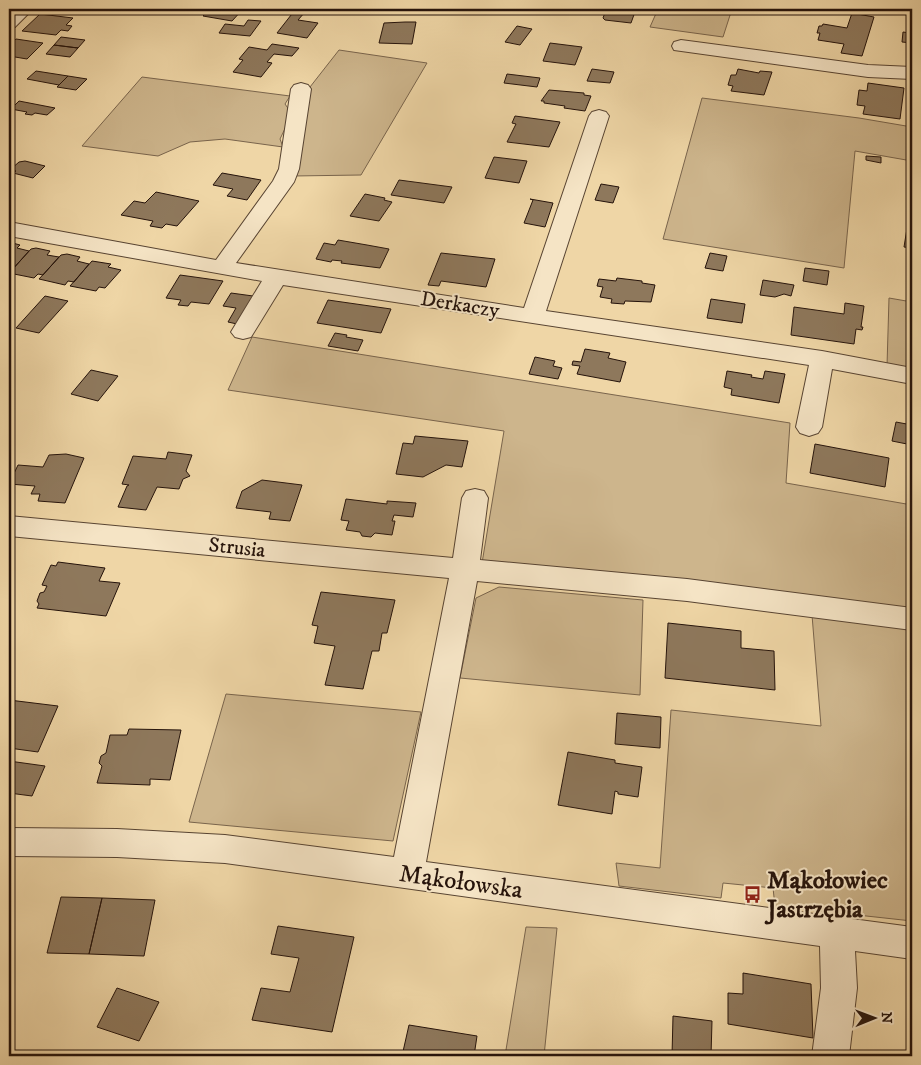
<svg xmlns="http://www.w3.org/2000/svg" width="921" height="1065" viewBox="0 0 921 1065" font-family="'IM FELL DW Pica',serif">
  <rect width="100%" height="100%" fill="#efd6a6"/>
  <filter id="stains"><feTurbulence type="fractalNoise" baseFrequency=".004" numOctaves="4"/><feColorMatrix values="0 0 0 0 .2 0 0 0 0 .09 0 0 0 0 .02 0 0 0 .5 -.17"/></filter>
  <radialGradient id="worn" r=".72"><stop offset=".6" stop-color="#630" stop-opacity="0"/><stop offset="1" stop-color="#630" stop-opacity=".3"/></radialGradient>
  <path fill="#cdb58c" stroke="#79644c" d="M333,9H456L453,14L332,12Z
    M658,9H732L723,37L650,27Z
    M339,50L427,63L361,175L293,176L298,162L310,87Z
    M142,77L290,96L285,104L292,114L280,139L283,147L225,139L190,142L158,156L82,146Z
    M702,98L859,118L912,127V161L855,151L844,268L663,239Z
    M889,298L912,302V370L887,366Z
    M252,337L790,423L786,483L912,505V613L482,563L504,431L228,390Z
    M499,587L643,600L640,695L460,678L476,598Z
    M812,615L912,629V921L775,906L773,888L723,883L721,898L619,886L616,863L660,868L671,710L821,726Z
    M226,694L421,712L393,841L189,822Z
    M526,927L557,928L544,1056H505Z"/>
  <path fill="#8e785c" stroke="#25130b" d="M210,9H243L232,21L203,16Z
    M505,9H534L532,13Z
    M600,9H636L631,23L605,20L603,18L606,10Z
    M295,10L305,12L298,20L318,23L307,38L277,33Z
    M852,13L874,17L862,56L841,53L844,44L818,40L820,33H817L819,26H822L823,24L847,28Z
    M40,14L73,18L66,25L72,26L68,31L61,30L56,35L22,31Z
    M248,20L261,21L250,36L219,33L225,24L244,26Z
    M405,22H416L412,44L379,43L384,23Z
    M517,26L532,29L520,45L505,42Z
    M911,28L912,43L902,42L903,32L910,33Z
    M61,37L85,40L78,48L54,45Z
    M16,39L43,43L27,59L9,56V45Z
    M550,43L582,47L575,65L543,61Z
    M272,44L299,48L292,56L274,54L267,62L272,63L261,77L233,72L243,60L239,59L249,47L267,50Z
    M54,45L78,48L70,57L46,54Z
    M592,69L614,72L610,83L587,81Z
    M738,69L759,73L760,71L772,72L764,95L731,91L733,86L728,85L731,75H736Z
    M36,71L68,76L59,85L27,79Z
    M507,74L540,78L537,87L504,83Z
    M68,76L87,79L76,90L57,87Z
    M868,83L904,88L900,119L863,114L865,106L857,105L859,90L867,91Z
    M549,90L584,93V95L591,96L585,111L564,108L565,106L544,103V101H541Z
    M19,101L55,108L47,115L35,113L32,115L25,114L27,112L11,109Z
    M515,116L560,122L549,147L507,142L516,124L512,123Z
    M866,156L881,157V163L866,160Z
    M494,157L527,161L519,183L485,178Z
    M25,161L45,166L33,178L13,173L16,171L11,169L19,162Z
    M222,173L261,180L247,200L227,196L233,189L213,185Z
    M399,180L452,187L444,203L391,195Z
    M601,184L619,187L613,203L595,200Z
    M156,192L199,201L177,226L166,224L162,228L150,226L153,221L121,215L134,201L145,203Z
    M365,194L385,198L384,200L392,202L379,221L350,216Z
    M530,199L553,203L545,227L524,223L533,200Z
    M908,222L912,223V248L904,247Z
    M338,240L367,245L389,249L380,268L341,263L342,261L332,260L331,262L316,259L324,243L335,245Z
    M9,242L20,245L17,248L29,251L13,269L9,268Z
    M36,248L50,251L47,255L59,257L43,275L38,274L34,278L9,273L31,249Z
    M441,253L495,259L486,287L441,281L439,286L428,285Z
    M710,253L727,256L723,271L705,268Z
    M67,254L80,257L77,261L89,264L74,282L68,281L65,285L39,279L61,255Z
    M92,261L111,264L108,267L121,270L105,288L99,287L96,291L70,286Z
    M805,268L829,271L827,285L803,281Z
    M180,275L223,281L209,304L191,302L188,306L178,305L181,300L166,298Z
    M617,278L642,281V283L655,285L651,302L625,301L624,304L611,303L612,299L600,297L603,287L597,286L599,279L616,281Z
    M763,280L794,285L791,296L784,294L775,297L760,295Z
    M231,293L253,296L237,324L228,322L236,308L223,306Z
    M45,296L68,301L39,333L16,328Z
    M711,299L745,304L742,323L707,318Z
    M328,300L391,309L381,333L317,323Z
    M845,303L864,306L861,327H863L862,330L856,329L854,344L791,335L794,307L844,314Z
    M335,333L347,335L346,337L363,340L358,351L328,346Z
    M585,349L610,353L608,358L626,362L620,382L577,374L580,366L572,365L573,361L581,362Z
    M535,357L555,361L553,366L562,368L558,379L529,374Z
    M91,370L118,376L98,401L71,394Z
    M727,371L752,375L751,377L763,379L765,371L785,374L779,403L731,395L732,389L724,387Z
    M896,422L912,425V445L892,441Z
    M415,436L468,441L462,467L446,465L423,477L396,474L403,443L413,444Z
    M815,444L889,458L885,487L810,473Z
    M168,452L192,455L186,471L190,476L183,479L179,489L157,487L146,510L118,507L127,486L129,485L122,484L133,456L166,459Z
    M66,454L84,458L65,503L38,501L40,494H31L35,486L9,484L18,465L43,467L49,455Z
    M262,480L302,485L290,521L269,519L271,512L236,508L242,491Z
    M346,499L387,504V501L416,503L413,517L394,515L392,521H395L392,535L375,533L371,537L362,536L360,532L346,530L349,521L341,520Z
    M58,562L105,568L99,581L120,583L106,616L37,608L39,604L37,601L40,593L44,592L47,586L42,585L51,565L56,566Z
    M321,592L395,600L387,633H382L379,651H372L363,689L325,685L335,646L314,643L318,626L312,625Z
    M668,623L741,631V648L774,651L775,690L665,678Z
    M9,700L58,706L38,752L9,748Z
    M617,713L661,717L660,748L615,744Z
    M129,729L181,730L170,780L150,779V785L97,783L102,766L99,763L101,756L106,753L110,735H127Z
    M568,752L615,760V763L642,767L638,797L618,794V792L615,791L612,814L558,805Z
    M9,761L45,766L32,796L9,793Z
    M61,897L102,898L89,954L47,953Z
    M102,898L155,900L144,956L89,954Z
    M278,926L354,937L332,1032L252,1020L261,988L290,992L299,958L271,954Z
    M743,973L811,984L813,1038L728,1024V993L743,994Z
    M117,988L159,1002L139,1041L97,1027Z
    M673,1016L712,1021L711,1056H672Z
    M409,1025L477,1036L474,1056H402Z"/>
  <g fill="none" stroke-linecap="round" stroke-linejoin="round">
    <defs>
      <path id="minor" d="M14,9H33L15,27L9,28V13Z
        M681,40L868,65L912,67V79L868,77L674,50L672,46L674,42Z
        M301,83L308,85L311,89L299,169L294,182L236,263L524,308L589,116L592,112L599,110L606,112L609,116L546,311L822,351L912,368V384L832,369L822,427L818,433L809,436L800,433L796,427L809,365L283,285L251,337L243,339L235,337L231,332L262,281L9,236V222L216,260L273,181L279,169L291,89L294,85Z
        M475,489L484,491L488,498L480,560L687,579L912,608V630L687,601L477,581L426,862L912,927V959L855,951L857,988L849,1056H812L821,988L820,946L225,863L117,857L9,856V828L117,829L225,835L394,857L449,578L9,536V516L453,558L462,498L466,491Z"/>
    </defs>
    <use href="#minor" stroke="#584432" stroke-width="2"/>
    <use href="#minor" fill="#f5e4c5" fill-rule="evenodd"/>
  </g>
  <defs>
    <symbol id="bus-bare" viewBox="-9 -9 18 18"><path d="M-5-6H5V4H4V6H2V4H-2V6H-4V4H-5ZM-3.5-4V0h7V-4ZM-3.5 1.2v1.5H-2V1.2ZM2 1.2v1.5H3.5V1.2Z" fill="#8f2418" stroke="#f5e4c5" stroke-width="2.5" paint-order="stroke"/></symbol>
  </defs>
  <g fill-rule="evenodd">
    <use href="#bus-bare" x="740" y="882" width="25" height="25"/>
  </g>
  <g text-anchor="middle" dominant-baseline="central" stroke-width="4" stroke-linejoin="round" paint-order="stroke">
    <g font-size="21" fill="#25130b" stroke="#f5e4c5">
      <text transform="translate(460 305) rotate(9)">Derkaczy</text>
      <text transform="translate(237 548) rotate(6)">Strusia</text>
    </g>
    <g font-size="25" font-weight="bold" fill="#25130b" stroke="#f5e4c5" text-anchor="start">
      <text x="767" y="880">Mąkołowiec<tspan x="767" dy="29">Jastrzębia</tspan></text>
    </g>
    <g font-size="25" fill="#25130b" stroke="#f5e4c5">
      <text transform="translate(461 882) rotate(8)">Mąkołowska</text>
    </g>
  </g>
  <rect width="921" height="1065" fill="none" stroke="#efd6a6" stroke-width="30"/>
  <rect x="10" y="10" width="901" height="1045" fill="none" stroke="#25130b" stroke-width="2.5"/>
  <rect x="15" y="15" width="891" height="1035" fill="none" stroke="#25130b"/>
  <g transform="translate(874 1018) rotate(89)" stroke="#f5e4c5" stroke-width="4" paint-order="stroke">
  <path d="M0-4L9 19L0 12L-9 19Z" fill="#25130b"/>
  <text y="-8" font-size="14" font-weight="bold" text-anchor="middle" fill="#25130b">N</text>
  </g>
  <rect width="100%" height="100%" filter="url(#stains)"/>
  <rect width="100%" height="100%" fill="url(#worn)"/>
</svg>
